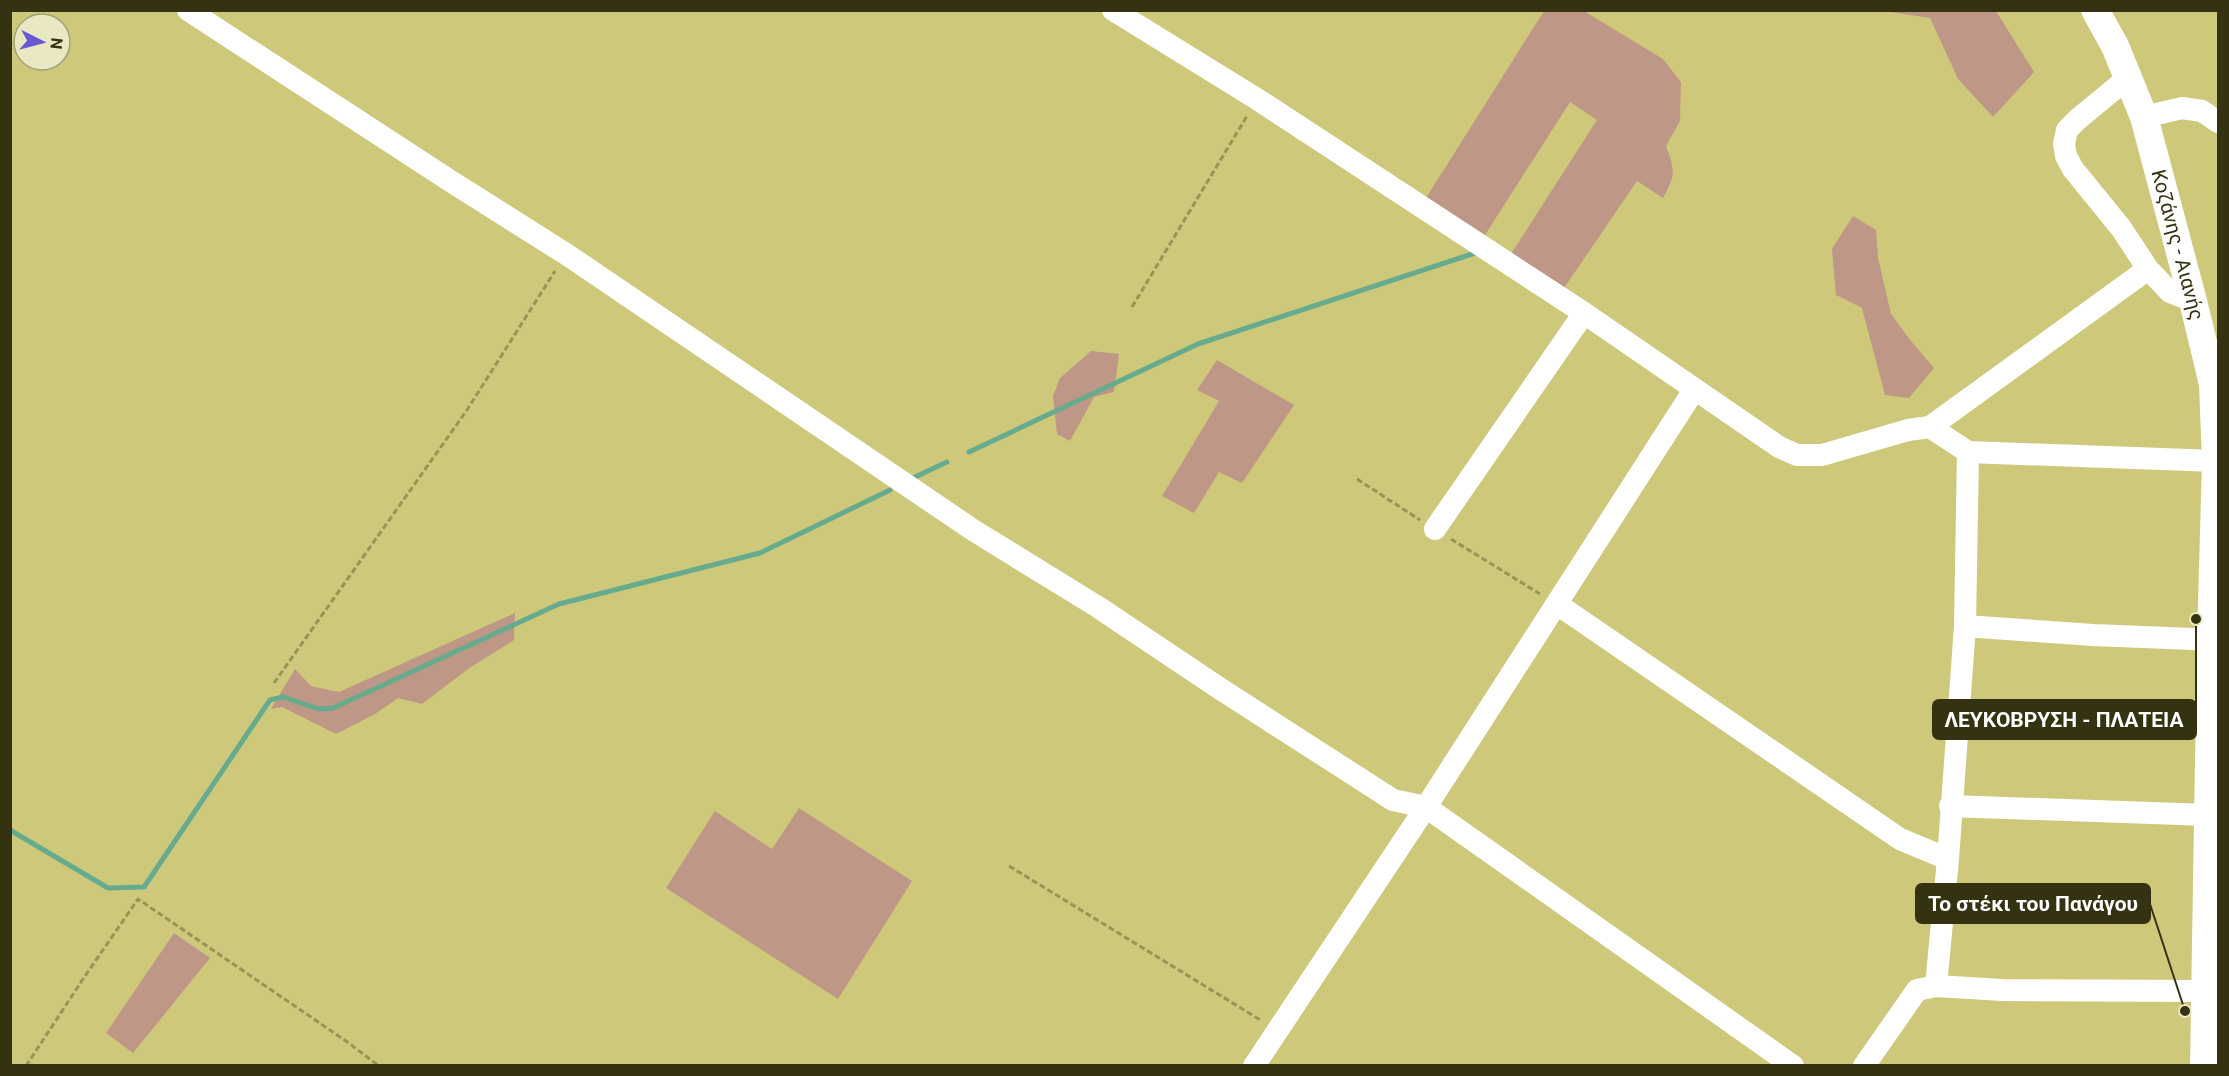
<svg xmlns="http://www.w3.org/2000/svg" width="2229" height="1076" viewBox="0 0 2229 1076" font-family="Roboto,sans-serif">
  <rect width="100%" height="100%" fill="#cec97a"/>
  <path fill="#be9786" d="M1544,11H1584L1663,59L1681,82L1680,121L1666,146C1675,171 1676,174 1663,198L1637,181L1564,288L1511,254L1597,120L1570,102L1485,235L1426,198Z
    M1884,11H1996L2034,72L1993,117L1958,79L1930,18Z
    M1853,216L1876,230L1878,258L1891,314L1911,341L1934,368L1909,398L1885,395L1862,308L1836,295L1832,249Z
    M1091,351L1119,354L1114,392L1094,397L1070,441L1057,434L1053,396L1060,378Z
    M1217,360L1294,405L1242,483L1219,472L1194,513L1162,496L1219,401L1197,390Z
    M515,613L514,640L468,669L422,704L398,698L375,714L336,734L282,707L271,709L295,669L311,686L339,692Z
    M799,808L912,881L838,999L666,888L715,811L772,849Z
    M174,933L210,958L133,1053L106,1033Z"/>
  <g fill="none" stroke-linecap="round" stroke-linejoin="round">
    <path stroke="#66ab8e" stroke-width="5" d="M969,452L1198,344L1478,252
      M913,478L947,462
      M10,830L108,888L144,887L270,700L283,697L319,709L333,708L559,604L760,553L890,490"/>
    <path stroke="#989455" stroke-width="3" stroke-dasharray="6 3" stroke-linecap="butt" d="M1132,307L1247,116
      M1357,479L1420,520
      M1451,539L1540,594
      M274,683L467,410L555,271
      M1009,866L1262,1021
      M26,1066L83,979L138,899L346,1041L379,1066"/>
    <path stroke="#fff" stroke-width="22" d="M188,10L452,182L566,254L973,530L1098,607L1219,688L1393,800L1426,807L1793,1066
      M1113,10L1257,99L1483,247L1584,313L1779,447L1797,455H1822L1908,430L1930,427L1968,452L2216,461
      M2129,77L2078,119L2067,130L2064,144L2066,156L2073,169L2121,228L2148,269L2170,292L2193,301
      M2144,117L2182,108L2202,111L2218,122
      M1930,427L2148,269
      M1435,529L1584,313
      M1557,604L1900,839L1948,859
      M1965,626L2093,635L2218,640
      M1950,806L2208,815
      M1936,986L1948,859L1965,626L1968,452
      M1254,1066L1426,807L1694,390
      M1864,1066L1917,990L1936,986L2002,990L2206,991"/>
    <path stroke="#fff" stroke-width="28" id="s1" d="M2095,10L2115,46L2144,117L2193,301L2213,384L2216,461L2211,640L2204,1066"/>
  </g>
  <g text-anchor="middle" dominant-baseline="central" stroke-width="5" stroke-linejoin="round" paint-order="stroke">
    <g font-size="20" fill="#353211" stroke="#eae8c2">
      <text stroke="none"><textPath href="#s1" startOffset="250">Κοζάνης - Αιανής</textPath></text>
    </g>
  </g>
  <path fill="none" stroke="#353211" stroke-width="2" d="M2196 619L2196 720M2185 1011L2150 904"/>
  <g fill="#353211" stroke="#eae8c2" stroke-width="2">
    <circle cx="2196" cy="619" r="6"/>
    <circle cx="2185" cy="1011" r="6"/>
  </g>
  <g fill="#353211" stroke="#353211" stroke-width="2">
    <rect x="1933" y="700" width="263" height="39" rx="6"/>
    <rect x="1916" y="884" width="234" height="39" rx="6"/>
  </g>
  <g font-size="21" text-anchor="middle" font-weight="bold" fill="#fff">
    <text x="2064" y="727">ΛΕΥΚΟΒΡΥΣΗ - ΠΛΑΤΕΙΑ</text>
    <text x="2033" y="911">Το στέκι του Πανάγου</text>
  </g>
  <rect width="2229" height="1076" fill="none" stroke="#353211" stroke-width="24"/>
  <g transform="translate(42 42) rotate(96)"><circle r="28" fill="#eae8c2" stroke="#a29f7b" stroke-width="1.5"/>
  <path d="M0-4.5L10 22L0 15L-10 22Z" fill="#6a58d2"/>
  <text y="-9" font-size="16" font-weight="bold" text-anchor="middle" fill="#353211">N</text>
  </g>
</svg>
